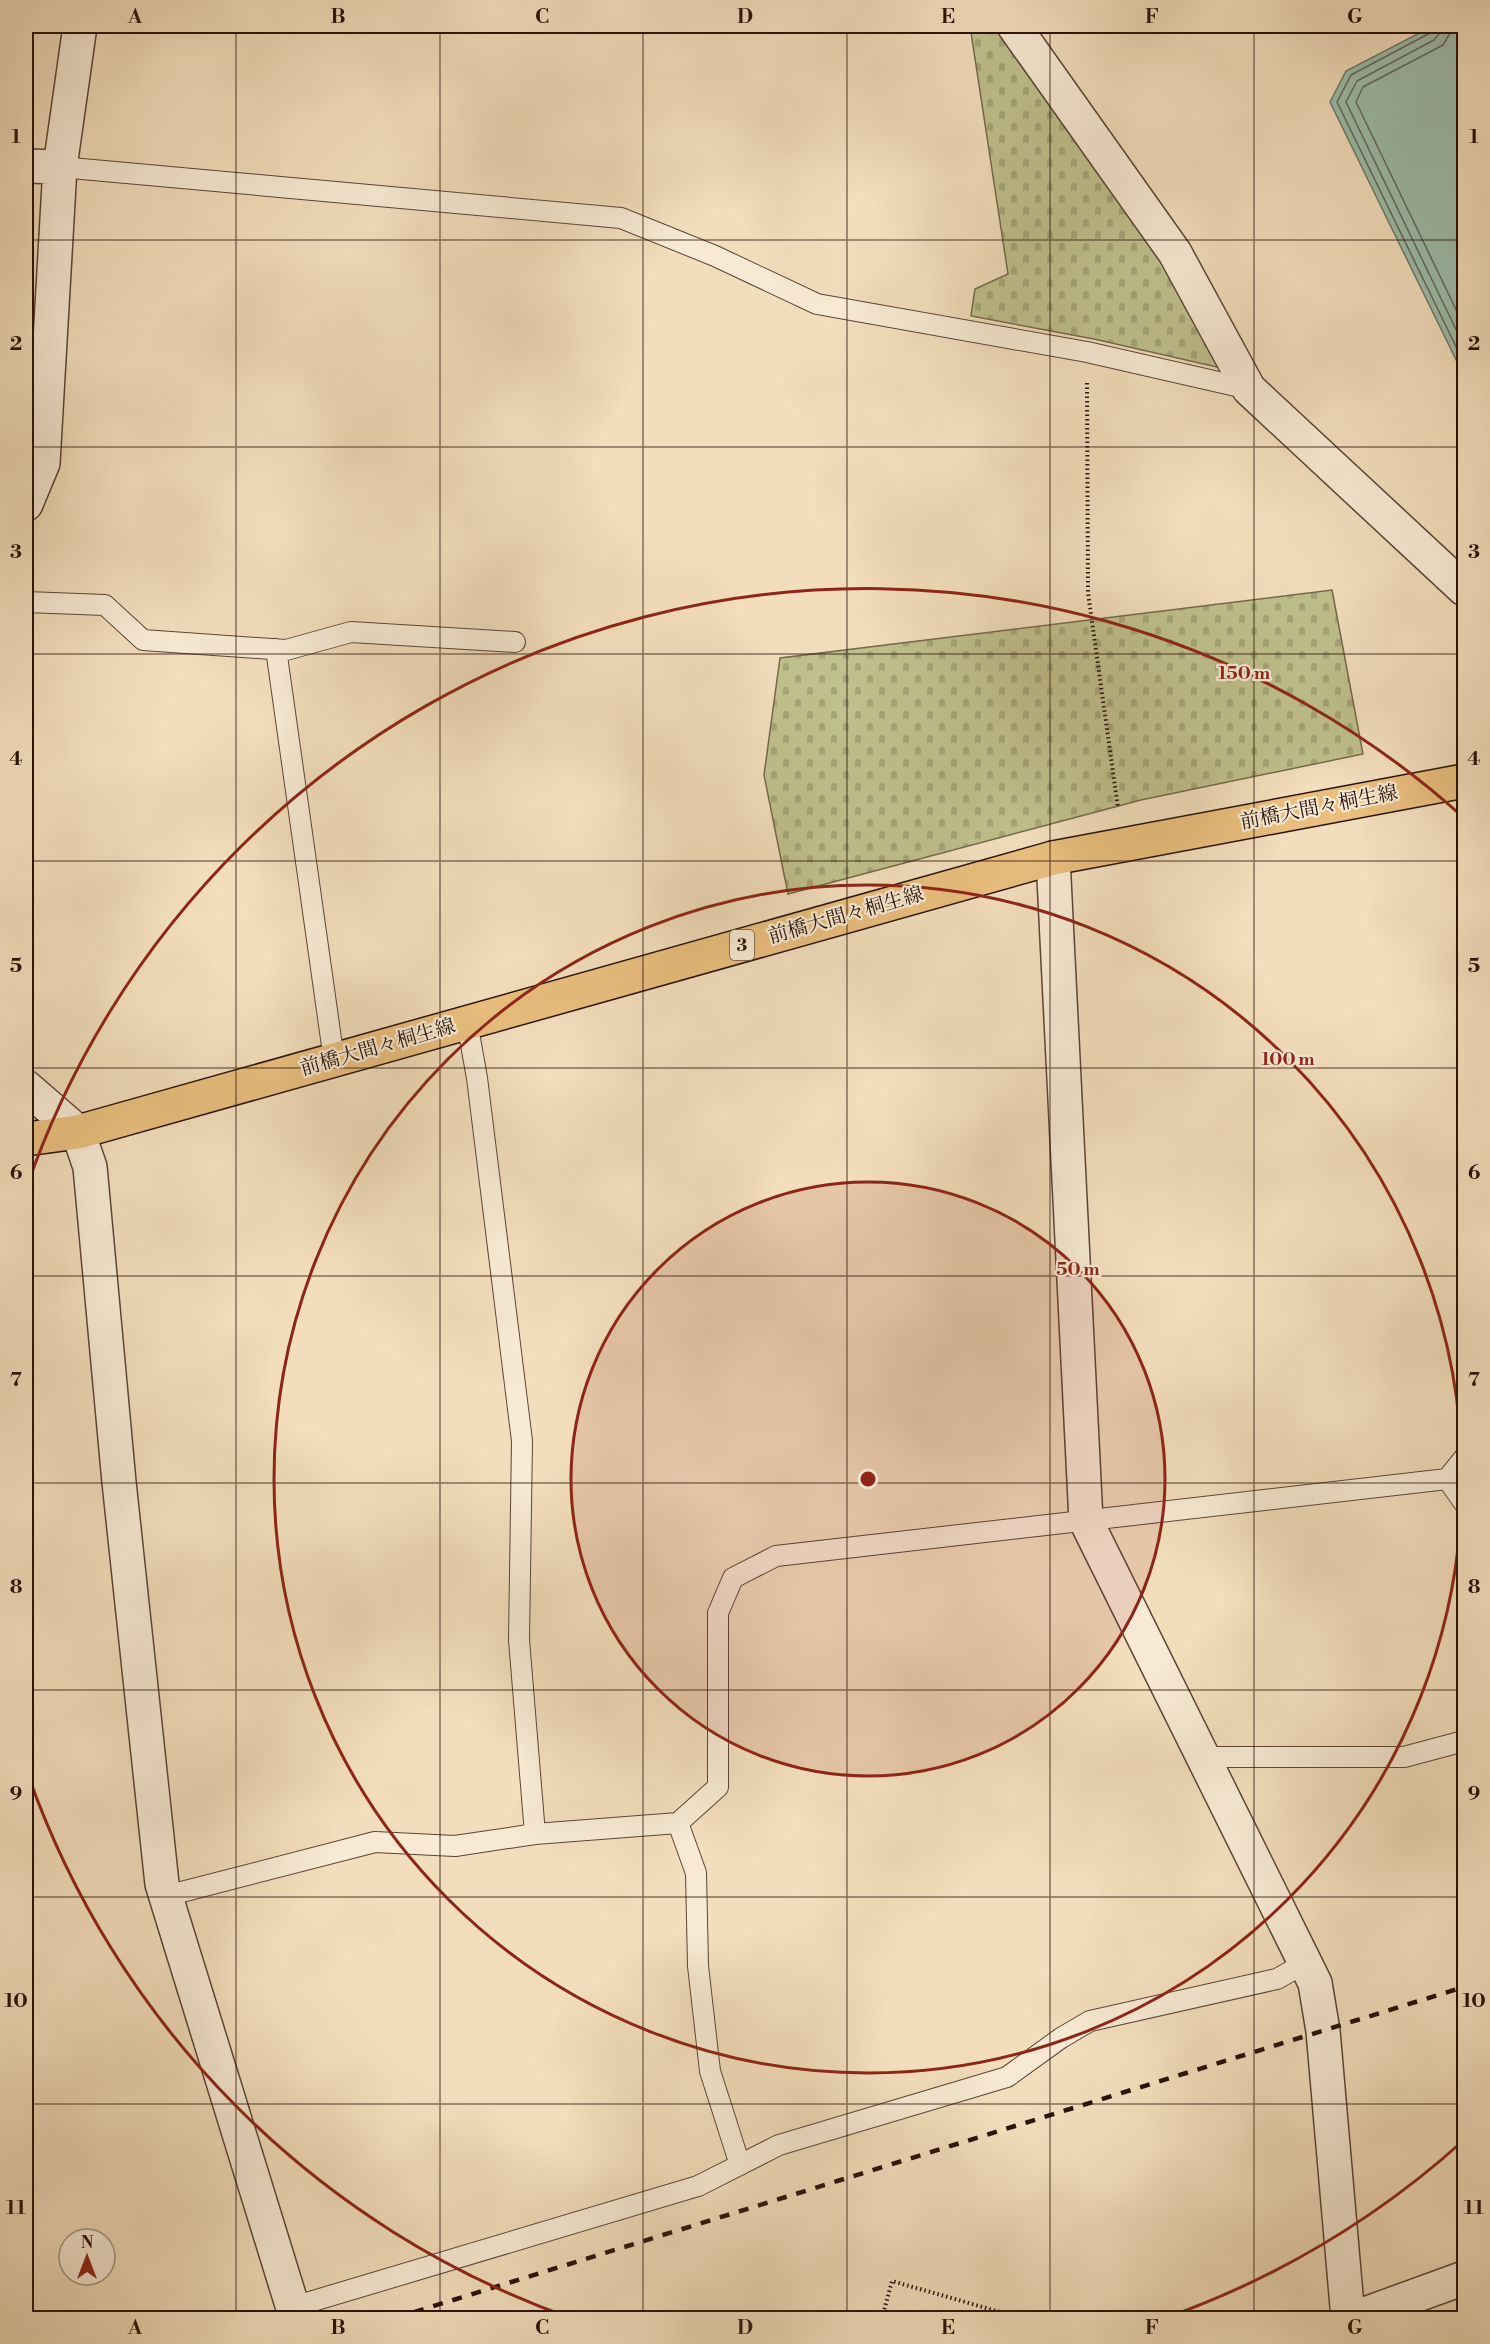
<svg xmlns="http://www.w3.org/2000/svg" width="1490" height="2344" viewBox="0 0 1490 2344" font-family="'Libre Bodoni','Noto Serif JP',serif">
  <defs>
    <pattern id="cemetery-stones" width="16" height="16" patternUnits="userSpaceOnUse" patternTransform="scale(1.5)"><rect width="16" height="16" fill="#bfc08d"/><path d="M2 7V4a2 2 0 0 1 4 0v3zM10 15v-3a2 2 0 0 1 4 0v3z" fill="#a4a478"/></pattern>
  </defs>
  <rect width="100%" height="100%" fill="#f2ddbc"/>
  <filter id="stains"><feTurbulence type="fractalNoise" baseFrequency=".00333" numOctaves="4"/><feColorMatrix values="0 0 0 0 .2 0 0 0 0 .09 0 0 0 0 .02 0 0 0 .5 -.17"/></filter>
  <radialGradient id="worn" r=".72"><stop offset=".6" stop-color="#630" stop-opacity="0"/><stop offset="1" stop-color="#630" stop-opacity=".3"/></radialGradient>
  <path fill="url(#cemetery-stones)" stroke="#74694b" stroke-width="1.5" d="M970,26H998L1167,258L1221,368L1094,339L971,316L975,289L1008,274Z
    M1332,590L1363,754L1141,800L788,894L764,775L780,658Z"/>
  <path fill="#9cbdab" stroke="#6e796a" stroke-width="1.5" d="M1433,26H1464V376L1330,102L1346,71Z"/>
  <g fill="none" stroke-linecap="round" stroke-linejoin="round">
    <path stroke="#62685a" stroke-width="1.5" d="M1434,26L1430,33L1351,75L1337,102L1464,363
      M1442,26L1440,33L1434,40L1357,81L1346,102L1464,346
      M1451,26L1449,35L1443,45L1363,87L1356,102L1464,326"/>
    <defs>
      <path id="service" d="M60,167L621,218L715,256L817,304L1087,352L1249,389
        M26,602L105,605L143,640L286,650L351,632L515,642
        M276,649L334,1060
        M467,1022L477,1078L522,1441L519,1640L535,1834
        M1447,1479L1464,1503
        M1203,1757H1404L1464,1741
        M678,1823L696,1873L698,1966L710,2071L740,2165
        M166,1896L375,1842L455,1846L535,1834L678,1823L718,1787V1613L733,1578L776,1556L1447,1479L1464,1458
        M293,2307L698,2186L779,2145L1007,2077L1061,2038L1090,2021L1277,1979L1305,1963"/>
      <path id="minor" d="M1014,26L1175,253L1249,389L1464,589
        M26,166L60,167
        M26,504L43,463L60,167L80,26
        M1053,858L1086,1521L1315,1983L1323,2031L1348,2318
        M26,1087L78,1132L90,1167L119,1482L162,1884L296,2318
        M1354,2318L1464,2278"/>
      <path id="primary" d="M26,1139L78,1132L1053,858L1464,781"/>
    </defs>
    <use href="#service" stroke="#5b4536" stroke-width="22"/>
    <use href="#minor" stroke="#5b4536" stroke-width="36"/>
    <use href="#primary" stroke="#291209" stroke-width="36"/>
    <path stroke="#291209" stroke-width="4" stroke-dasharray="1.5 3" stroke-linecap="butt" d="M1087,383L1088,593L1118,808
      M882,2318L892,2281L1021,2318"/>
    <use href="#service" stroke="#f7e9d3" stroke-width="20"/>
    <use href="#minor" stroke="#f7e9d3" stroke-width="33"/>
    <use href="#primary" stroke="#e9be7e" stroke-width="33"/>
    <path stroke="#291209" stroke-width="4.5" stroke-dasharray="10 10" stroke-linecap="butt" d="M395,2318L1464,1987"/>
  </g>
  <path fill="none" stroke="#291209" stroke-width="1.5" stroke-opacity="0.55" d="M236,26V2318M440,26V2318M643,26V2318M847,26V2318M1050,26V2318M1254,26V2318M26,240H1464M26,447H1464M26,654H1464M26,861H1464M26,1068H1464M26,1276H1464M26,1483H1464M26,1690H1464M26,1897H1464M26,2104H1464"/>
  <circle cx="868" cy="1479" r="297" fill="#8f2418" fill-opacity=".12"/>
  <g fill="none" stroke="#8f2418" stroke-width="3">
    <circle cx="868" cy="1479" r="297"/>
    <circle cx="868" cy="1479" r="594"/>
    <path d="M1464 2140A890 890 0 0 1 1165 2318M571 2318A890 890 0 0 1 26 1769M26 1189A890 890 0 0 1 1464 818"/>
  </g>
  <g text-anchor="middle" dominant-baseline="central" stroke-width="4.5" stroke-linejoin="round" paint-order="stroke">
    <rect fill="#f7e9d3" stroke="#675246" stroke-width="1.5" x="730" y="930" width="24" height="30" rx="4.5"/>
    <g font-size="18" font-weight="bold" fill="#291209">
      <text x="742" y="945">3</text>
    </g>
    <g font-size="20" fill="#291209" stroke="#f7e9d3">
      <text transform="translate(1319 808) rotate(-11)">前橋大間々桐生線</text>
      <text transform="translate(846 916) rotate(-16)">前橋大間々桐生線</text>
      <text transform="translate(378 1048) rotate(-16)">前橋大間々桐生線</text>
    </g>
  </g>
  <circle cx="868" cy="1479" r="9" fill="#8f2418" stroke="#f7e9d3" stroke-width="3"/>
  <g font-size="18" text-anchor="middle" font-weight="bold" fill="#8f2418" stroke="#f7e9d3" stroke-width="4.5" stroke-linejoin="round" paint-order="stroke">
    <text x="1244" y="679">150 m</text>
    <text x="1288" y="1065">100 m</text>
    <text x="1078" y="1275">50 m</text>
  </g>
  <rect width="1490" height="2344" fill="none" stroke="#f2ddbc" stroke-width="66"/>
  <g transform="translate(87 2257)"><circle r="28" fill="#f7e9d3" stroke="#a59382" stroke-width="1.5"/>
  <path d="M0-4.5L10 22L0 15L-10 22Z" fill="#8f2418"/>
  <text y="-9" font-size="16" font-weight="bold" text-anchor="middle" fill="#291209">N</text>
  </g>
  <rect x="33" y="33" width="1424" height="2278" fill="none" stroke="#291209" stroke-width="2"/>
  <g font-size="20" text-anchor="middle" font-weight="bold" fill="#291209">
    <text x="135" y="23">A</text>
    <text x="338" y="23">B</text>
    <text x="542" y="23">C</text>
    <text x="745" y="23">D</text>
    <text x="948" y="23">E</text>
    <text x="1152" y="23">F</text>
    <text x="1355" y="23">G</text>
    <text x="16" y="143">1</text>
    <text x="1474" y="143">1</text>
    <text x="16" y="350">2</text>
    <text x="1474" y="350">2</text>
    <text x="16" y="558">3</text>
    <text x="1474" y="558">3</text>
    <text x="16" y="765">4</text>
    <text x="1474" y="765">4</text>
    <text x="16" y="972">5</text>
    <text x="1474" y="972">5</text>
    <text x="16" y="1179">6</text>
    <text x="1474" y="1179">6</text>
    <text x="16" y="1386">7</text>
    <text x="1474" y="1386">7</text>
    <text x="16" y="1593">8</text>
    <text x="1474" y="1593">8</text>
    <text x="16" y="1800">9</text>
    <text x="1474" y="1800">9</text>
    <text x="16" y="2007">10</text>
    <text x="1474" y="2007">10</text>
    <text x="16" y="2214">11</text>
    <text x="1474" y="2214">11</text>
    <text x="135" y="2334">A</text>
    <text x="338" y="2334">B</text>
    <text x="542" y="2334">C</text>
    <text x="745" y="2334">D</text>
    <text x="948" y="2334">E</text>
    <text x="1152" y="2334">F</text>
    <text x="1355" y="2334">G</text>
  </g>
  <rect width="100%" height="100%" filter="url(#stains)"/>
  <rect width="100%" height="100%" fill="url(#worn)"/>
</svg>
